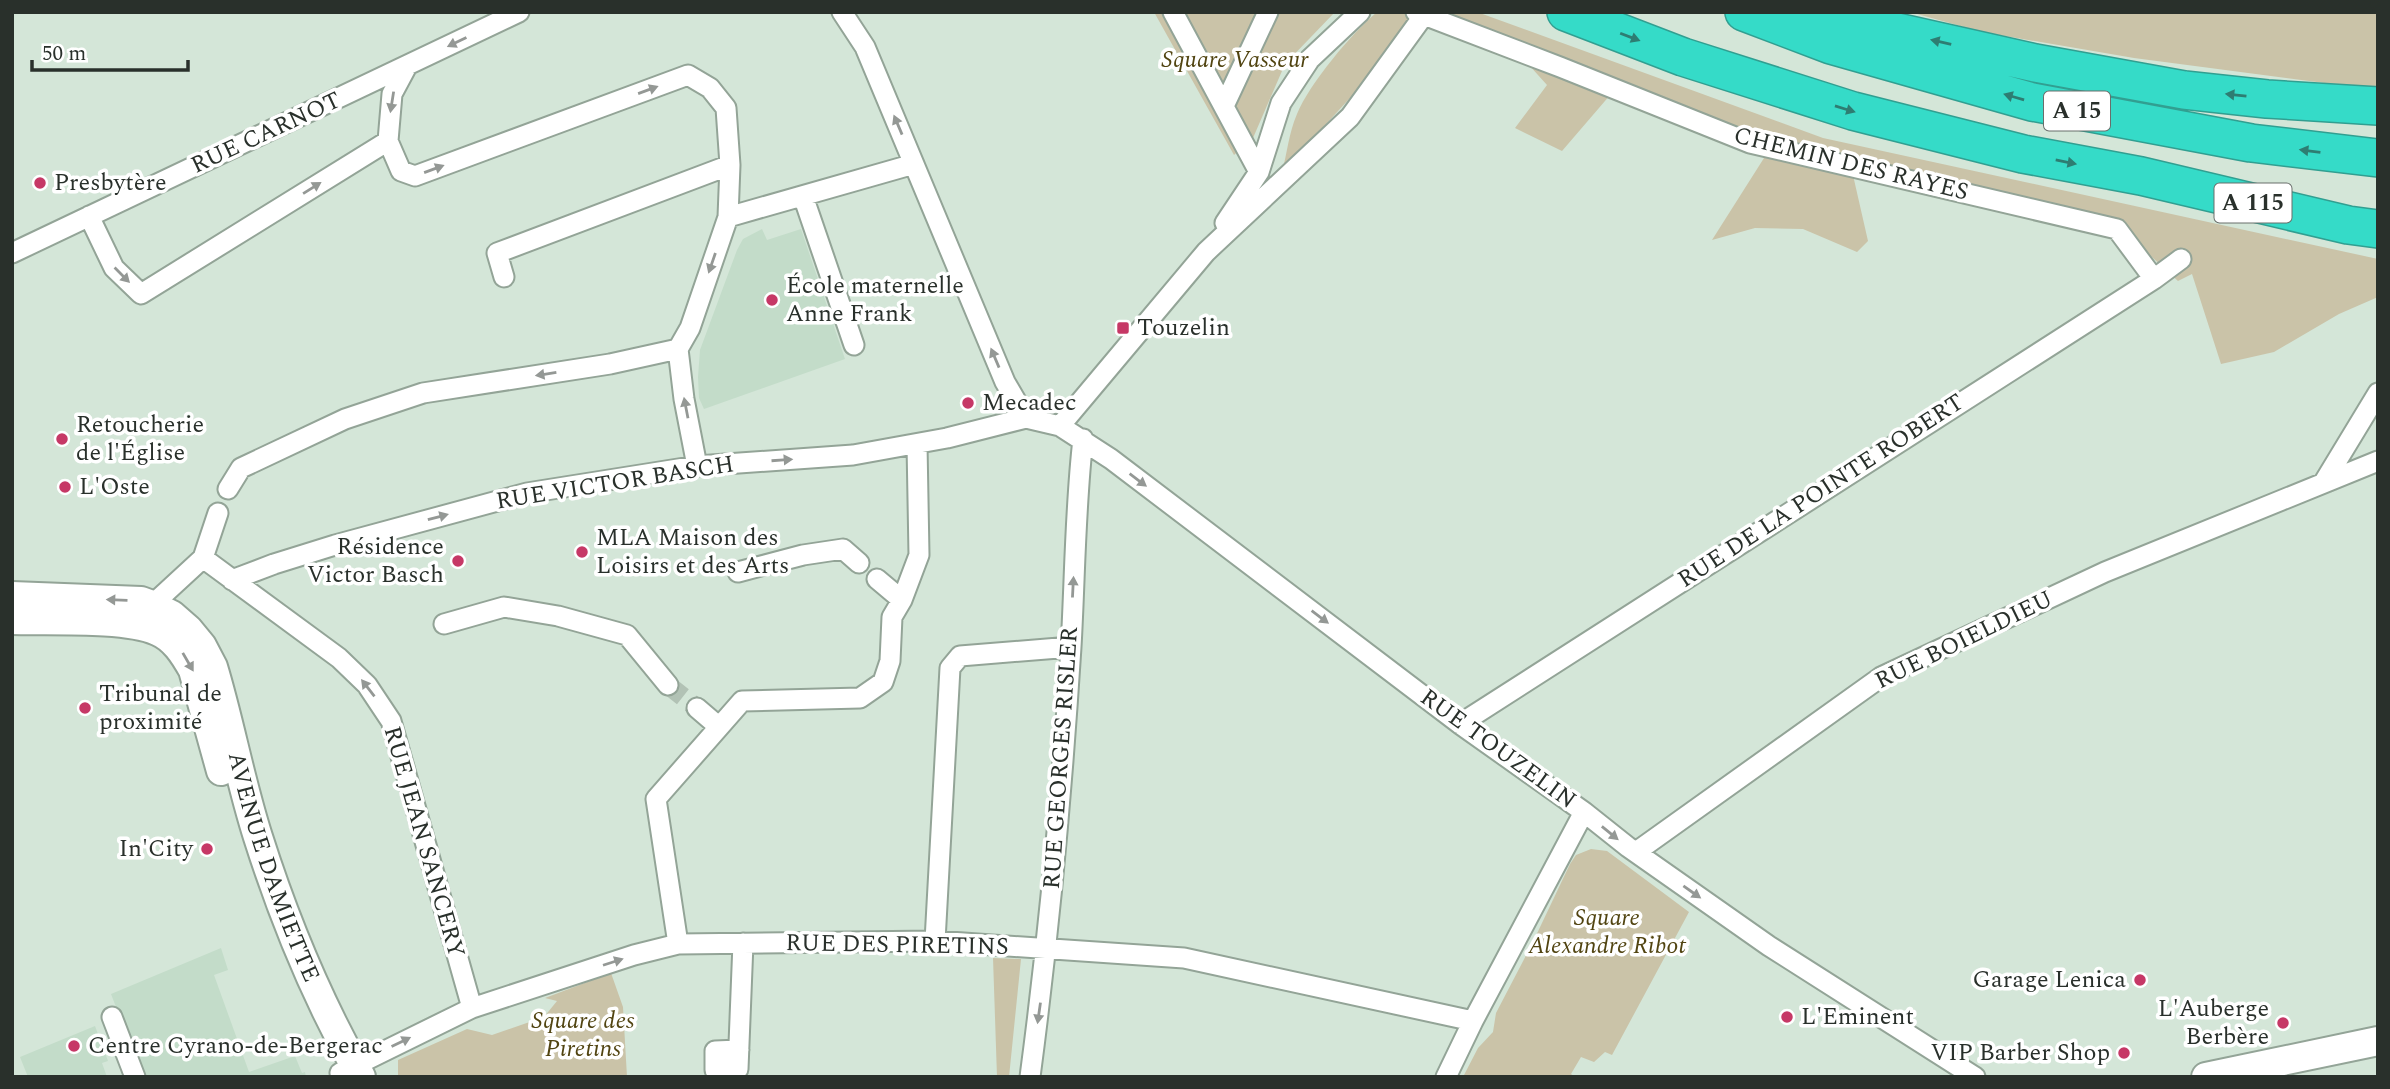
<svg xmlns="http://www.w3.org/2000/svg" width="2390" height="1089" viewBox="0 0 2390 1089" font-family="Spectral,serif">
  <rect width="100%" height="100%" fill="#d4e6d8"/>
  <path fill="#c3dcc9" d="M762,229L767,240L801,229L845,359L704,409L699,398L698,377L700,350L737,250L743,239Z
    M221,948L228,970L214,975L249,1072L295,1056L302,1073L305,1072L306,1077H143L111,994Z
    M95,1026L108,1061L102,1063L107,1077H28L20,1057Z"/>
  <path fill="#cac3a8" d="M1154,12H1335L1285,64L1253,138L1234,155Z
    M1377,12H1477L1823,138L2378,259V297L2339,314L2274,352L2221,364L2192,274L2178,281L2129,236L1850,162L1868,241L1857,252L1803,229L1755,228L1712,240L1771,147L1611,94L1562,151L1515,128L1547,85L1518,53L1418,24L1282,172C1287,154 1289,132 1297,114C1310,83 1351,34 1377,12Z
    M1910,12H2378V90L2134,58L1982,32Z
    M1591,849L1607,851L1689,912L1612,1055L1605,1052L1594,1062L1581,1057L1571,1074L1575,1077H1463L1478,1048L1493,1032L1496,1013L1532,944L1570,864L1576,855Z
    M993,958L1021,959L1009,1077H997Z
    M611,973L623,1007L627,1077H398V1060L467,1029L492,1035L544,1017L557,1001L545,998Z"/>
  <g fill="none" stroke-linecap="round" stroke-linejoin="round">
    <path stroke="#b2c2b5" stroke-width="19" stroke-dasharray="19 10" stroke-linecap="butt" d="M668,685L697,708"/>
    <defs>
      <path id="street" d="M842,12L865,47L1005,382L1026,418
        M1173,12L1259,172
        M1416,12L1560,67L1750,143L2117,229L2154,279
        M1224,106L1268,12
        M803,196L854,345
        M89,216L114,268L141,294L388,141
        M728,217L914,164
        M1225,223L1259,172L1281,103L1310,59L1360,12
        M12,253L519,12
        M504,277L497,253L730,165
        M678,349L684,399L697,466
        M1060,426L1206,252L1350,117L1424,15
        M2324,482L2378,393
        M228,489L241,468L345,419L423,393L610,364L678,349L690,328L728,217L730,165L726,108L710,88L688,75L415,176L401,171L388,141L392,94L407,66
        M203,558L218,513
        M738,572L803,555L843,549L859,563
        M877,579L902,600
        M232,580L274,564L335,545L527,493L697,466L853,455L947,438L1026,418L1060,426L1111,459L1460,724L1584,812L1628,847L1769,946L1975,1077
        M152,605L203,558L339,658L367,685L391,721L472,1008
        M444,624L504,607L558,616L627,635L668,685
        M697,708L718,726
        M1460,724L2154,279L2181,259
        M1636,852L1881,677L2105,572L2378,461
        M935,941L950,668L960,656L1071,647
        M678,944L656,799L742,701L860,698L883,682L890,661L892,617L902,600L919,555L917,444
        M112,1017L135,1077
        M739,1050L715,1051V1070L738,1069L743,943
        M340,1073L472,1008L634,955L678,944L935,941L1184,958L1473,1021
        M1030,1077C1049,934 1062,791 1071,647C1075,578 1075,508 1083,439
        M1446,1077L1473,1021L1584,812"/>
      <g id="secondary">
        <path id="s1" d="M12,596L141,601L152,605L172,615L188,629L202,646L213,667C230,723 240,781 258,837C284,919 318,1001 361,1077"/>
        <path d="M12,620C48,621 127,617 157,631C174,638 184,654 193,670L221,771"/>
        <path d="M2206,1077L2378,1041"/>
      </g>
      <path id="highway" d="M1566,12L1683,57L1853,111L2023,154L2141,176L2348,225L2378,229
        M1744,12L1831,45L2032,102L2251,143L2378,158
        M1784,27L1830,17L2035,63L2184,90L2267,99L2378,106"/>
    </defs>
    <use href="#street" stroke="#93a497" stroke-width="23"/>
    <use href="#secondary" stroke="#93a497" stroke-width="32"/>
    <use href="#highway" stroke="#319f91" stroke-width="40"/>
    <use href="#street" stroke="#fff" stroke-width="19"/>
    <use href="#secondary" stroke="#fff" stroke-width="28"/>
    <use href="#highway" stroke="#35dbc8" stroke-width="37"/>
  </g>
  <defs><path id="oneway-solid" d="M-6-.8H1V-3.2L6.5 0L1 3.2V.8H-6Z" transform="scale(1.75)"/></defs>
  <g fill="#2e7d72">
    <use href="#oneway-solid" transform="translate(1630 37) rotate(21)"/>
    <use href="#oneway-solid" transform="translate(1941 42) rotate(-167)"/>
    <use href="#oneway-solid" transform="translate(2236 95) rotate(-174)"/>
    <use href="#oneway-solid" transform="translate(2014 97) rotate(-164)"/>
    <use href="#oneway-solid" transform="translate(1845 109) rotate(17)"/>
    <use href="#oneway-solid" transform="translate(2310 151) rotate(-173)"/>
    <use href="#oneway-solid" transform="translate(2066 162) rotate(11)"/>
  </g>
  <g fill="#949895">
    <use href="#oneway-solid" transform="translate(457 42) rotate(154)"/>
    <use href="#oneway-solid" transform="translate(648 90) rotate(-20)"/>
    <use href="#oneway-solid" transform="translate(392 102) rotate(99)"/>
    <use href="#oneway-solid" transform="translate(898 125) rotate(-113)"/>
    <use href="#oneway-solid" transform="translate(434 169) rotate(-20)"/>
    <use href="#oneway-solid" transform="translate(312 188) rotate(-32)"/>
    <use href="#oneway-solid" transform="translate(712 263) rotate(109)"/>
    <use href="#oneway-solid" transform="translate(122 275) rotate(45)"/>
    <use href="#oneway-solid" transform="translate(995 358) rotate(-113)"/>
    <use href="#oneway-solid" transform="translate(546 374) rotate(171)"/>
    <use href="#oneway-solid" transform="translate(686 408) rotate(-101)"/>
    <use href="#oneway-solid" transform="translate(782 460) rotate(-4)"/>
    <use href="#oneway-solid" transform="translate(1138 480) rotate(37)"/>
    <use href="#oneway-solid" transform="translate(438 517) rotate(-15)"/>
    <use href="#oneway-solid" transform="translate(1073 587) rotate(-87)"/>
    <use href="#oneway-solid" transform="translate(117 600) rotate(-178)"/>
    <use href="#oneway-solid" transform="translate(1320 617) rotate(37)"/>
    <use href="#oneway-solid" transform="translate(188 662) rotate(60)"/>
    <use href="#oneway-solid" transform="translate(368 688) rotate(-128)"/>
    <use href="#oneway-solid" transform="translate(1610 833) rotate(39)"/>
    <use href="#oneway-solid" transform="translate(1692 892) rotate(35)"/>
    <use href="#oneway-solid" transform="translate(613 962) rotate(-18)"/>
    <use href="#oneway-solid" transform="translate(1039 1013) rotate(98)"/>
    <use href="#oneway-solid" transform="translate(401 1042) rotate(-26)"/>
  </g>
  <g fill="#c63866" stroke="#fff" stroke-width="2.5">
    <circle cx="40" cy="183" r="7"/>
    <circle cx="772" cy="300" r="7"/>
    <rect x="1116" y="321" width="14" height="14" rx="3.5"/>
    <circle cx="968" cy="403" r="7"/>
    <circle cx="62" cy="439" r="7"/>
    <circle cx="65" cy="487" r="7"/>
    <circle cx="582" cy="552" r="7"/>
    <circle cx="458" cy="561" r="7"/>
    <circle cx="85" cy="708" r="7"/>
    <circle cx="207" cy="849" r="7"/>
    <circle cx="2140" cy="980" r="7"/>
    <circle cx="1787" cy="1017" r="7"/>
    <circle cx="2283" cy="1023" r="7"/>
    <circle cx="74" cy="1046" r="7"/>
    <circle cx="2124" cy="1053" r="7"/>
  </g>
  <g text-anchor="middle" dominant-baseline="central" stroke-width="7" stroke-linejoin="round" paint-order="stroke">
    <g fill="#fff" stroke="#696e6b" stroke-width="2">
      <rect x="2044" y="91.5" width="66" height="39" rx="5"/>
      <rect x="2214.5" y="183.5" width="77" height="39" rx="5"/>
    </g>
    <g font-size="23" font-weight="bold" fill="#29302b">
      <text x="2077" y="111">A 15</text>
      <text x="2253" y="203">A 115</text>
    </g>
    <g font-size="24" font-style="italic" fill="#514411" stroke="#fff">
      <text x="1235" y="60">Square Vasseur</text>
      <text x="1607" y="918">Square<tspan x="1607" dy="28">Alexandre Ribot</tspan></text>
      <text x="583" y="1021">Square des<tspan x="583" dy="28">Piretins</tspan></text>
    </g>
    <g font-size="24" fill="#29302b" stroke="#fff">
      <text transform="translate(266 133) rotate(-25)">RUE CARNOT</text>
      <text transform="translate(1851 164) rotate(14)">CHEMIN DES RAYES</text>
      <text transform="translate(615 483) rotate(-9)">RUE VICTOR BASCH</text>
      <text transform="translate(1821 491) rotate(-33)">RUE DE LA POINTE ROBERT</text>
      <text transform="translate(1964 640) rotate(-26)">RUE BOIELDIEU</text>
      <text transform="translate(1498 749) rotate(36)">RUE TOUZELIN</text>
      <text transform="translate(1061 758) rotate(-86)">RUE GEORGES RISLER</text>
      <text transform="translate(424 842) rotate(74)">RUE JEAN SANCERY</text>
      <text stroke="none"><textPath href="#s1" startOffset="439">AVENUE DAMIETTE</textPath></text>
      <text transform="translate(897 945) rotate(1)">RUE DES PIRETINS</text>
    </g>
    <g font-size="24" fill="#29302b" stroke="#fff" text-anchor="start">
      <text x="54" y="183">Presbytère</text>
      <text x="786" y="286">École maternelle<tspan x="786" dy="28">Anne Frank</tspan></text>
      <text x="1137" y="328">Touzelin</text>
      <text x="982" y="403">Mecadec</text>
      <text x="76" y="425">Retoucherie<tspan x="76" dy="28">de l'Église</tspan></text>
      <text x="79" y="487">L'Oste</text>
      <text x="596" y="538">MLA Maison des<tspan x="596" dy="28">Loisirs et des Arts</tspan></text>
      <text x="444" y="547" text-anchor="end">Résidence<tspan x="444" dy="28">Victor Basch</tspan></text>
      <text x="99" y="694">Tribunal de<tspan x="99" dy="28">proximité</tspan></text>
      <text x="193" y="849" text-anchor="end">In'City</text>
      <text x="2126" y="980" text-anchor="end">Garage Lenica</text>
      <text x="2269" y="1009" text-anchor="end">L'Auberge<tspan x="2269" dy="28">Berbère</tspan></text>
      <text x="1801" y="1017">L'Eminent</text>
      <text x="88" y="1046">Centre Cyrano-de-Bergerac</text>
      <text x="2110" y="1053" text-anchor="end">VIP Barber Shop</text>
    </g>
  </g>
  <rect width="2390" height="1089" fill="none" stroke="#29302b" stroke-width="28"/>
  <path d="M32 60v10h156v-10" fill="none" stroke="#29302b" stroke-width="3.5"/>
  <text x="42" y="60" font-size="21" fill="#29302b" stroke="#ffffff" stroke-width="5" paint-order="stroke">50 m</text>
</svg>
